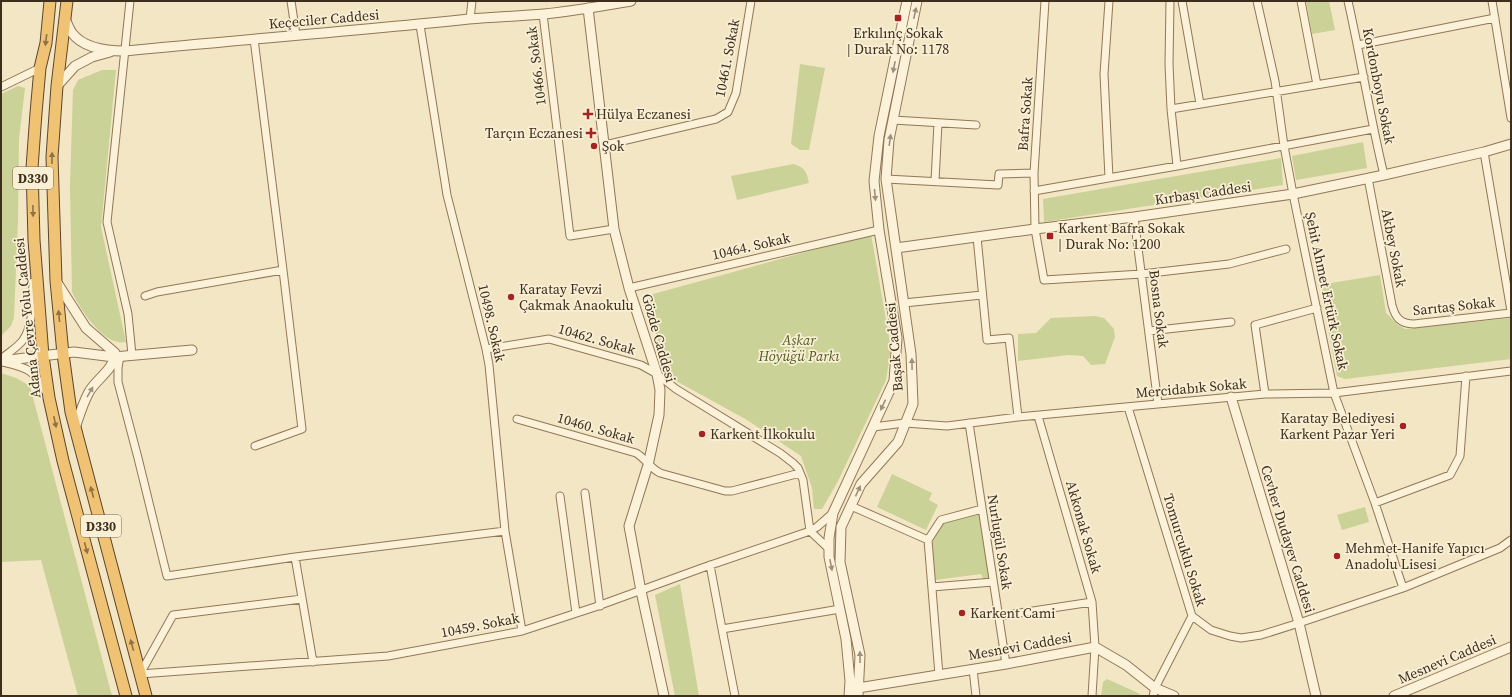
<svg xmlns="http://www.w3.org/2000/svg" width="1512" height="697" viewBox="0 0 1512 697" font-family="'Source Serif 4',serif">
  <rect width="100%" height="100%" fill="#f2e6c4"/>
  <path fill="#cad297" d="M1306,1H1329L1335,30L1312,34Z
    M800,64L825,68L809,150H800L791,144Z
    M102,70H116L101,227L126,342C104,347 80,309 72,292L70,186L73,90L78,80Z
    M18,86L25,88L19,139L18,220L14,318L11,326L1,336V94Z
    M1363,142L1367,168L1296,180L1292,156Z
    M1281,158L1283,185L1044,222L1043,199Z
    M794,164C805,168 807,172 809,183L737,200L731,176Z
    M871,234L891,348L886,380L838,481L822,509H814L812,488L801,456L747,420L671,378L659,346L646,296Z
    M1380,275L1386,313L1398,325L1405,329L1511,318V359L1345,379L1337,376L1321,292L1325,284Z
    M1095,316L1104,318L1114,329L1115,337L1105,364L1091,365L1083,356L1068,355L1018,361V334L1036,333L1051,318Z
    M1,373L16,378L30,386L112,696H78L41,560L1,562Z
    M892,474L932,493L929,500L938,505L926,530L877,507Z
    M1365,507L1369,522L1342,530L1337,515Z
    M980,514L990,578L984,580L981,574L935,580L931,541L942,522Z
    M680,584L699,696H675L655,595Z
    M1107,679L1138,693L1141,696H1101L1103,682Z"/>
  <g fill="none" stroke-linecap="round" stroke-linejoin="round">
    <defs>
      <path id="minor" d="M130,1L107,222L128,314L132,355
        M291,1L296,35
        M1045,1L1034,173L1035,229L1044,280L1142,274L1229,264L1286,249
        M1109,1L1104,74L1109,178
        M1170,1L1169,64L1171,109L1177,166
        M1182,1L1200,104
        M1257,1L1275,81L1284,146L1293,194L1334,393L1375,503L1403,588
        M1301,1L1317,85
        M1348,1C1361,59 1370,117 1384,175
        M1492,1L1511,118
        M543,14L570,236L614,229
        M470,19L472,1
        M420,25L447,195L486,349L489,365L505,531L522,631
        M254,39L283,270L302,429L255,446
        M1358,45L1495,18
        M1,87L40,68
        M1171,109L1364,77
        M893,120L976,125
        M605,145L716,119L728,112L736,93L751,1
        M1484,152L1511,311
        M1368,178L1392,305C1395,317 1400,324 1414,324L1511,313
        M886,179L998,185L999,174L1034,173
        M935,181L938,123
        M1034,191L1177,166L1373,129
        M1134,217L1158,404
        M977,237L987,340L1009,338L1018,417
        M629,288L879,230
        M145,296L157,292L283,270
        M904,303L982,295
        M1149,331L1231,322
        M486,349L549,339L641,365L657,374L676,389L780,453L793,463L798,468L803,480L810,531
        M120,356L118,368V382L138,458L167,576L295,557L505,531
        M1,359C8,353 18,347 23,340C34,324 32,301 33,282
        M3,362C29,368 33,370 46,392
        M1265,394L1255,325L1317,308
        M1128,407L1192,616L1155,688L1153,696
        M1038,416L1092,602L1095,647L1092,696
        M517,419L636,453C645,458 650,468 660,473L725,491H732L800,473
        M969,423L1006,664
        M873,427L905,423L947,426L1018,417L1265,394L1334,393L1511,371
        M585,493L600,606
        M560,496L576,613
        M1375,503L1450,475L1460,456L1466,376
        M851,506L928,540L939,675
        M810,531L828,548
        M928,540L941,520L982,509
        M295,557L313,662
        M710,565L722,629
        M932,587L993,582
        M999,616L1092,602
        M1192,616L1211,630L1230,636L1241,638L1261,635L1299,623L1403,588L1500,548L1511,540
        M973,669L976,696
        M140,674L388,656L522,631L595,607L702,568L810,531L817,527L833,513
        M140,674L173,615L302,599
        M735,696L722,629L840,609"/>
      <path id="tertiary" d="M588,8L614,229L629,288L657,374L660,390L659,415L648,465L629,526L641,591L664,696
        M65,19C67,23 69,29 72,33C84,49 108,51 125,51C240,40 354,31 469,19C494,17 519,16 544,14C574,11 602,6 631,1
        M57,86L75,66L92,57L110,52
        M896,248L1035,229L1134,217L1293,194L1384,175L1484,152L1511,144
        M56,281L86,328L115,353C114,370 97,378 89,392C83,403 79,416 75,428
        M1,361L74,352L114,357L192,350
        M1231,397L1299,623L1316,696
        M858,688L1006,664L1095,647L1126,665L1155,688L1174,696
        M849,696L850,681L846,639L829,557V538L833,513L894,381L897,338L879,230L874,181L879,136L907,1
        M858,696L860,655L840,562L841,527L861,484L898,442L913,404L911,354L886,179L889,140L917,1
        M1394,696L1511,647"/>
      <path id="trunk" d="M50,1L46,43L40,68L36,113L32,168L34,240L43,356L49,398L63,461L126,696
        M67,1L57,86L52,157L56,281L63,354L71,412L146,696"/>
    </defs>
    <use href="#minor" stroke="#907758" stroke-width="9"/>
    <use href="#tertiary" stroke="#907758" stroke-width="11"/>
    <use href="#trunk" stroke="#5d442d" stroke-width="13"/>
    <use href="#minor" stroke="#fcf2d9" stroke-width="7"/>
    <use href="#tertiary" stroke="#fcf2d9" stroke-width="9"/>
    <use href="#trunk" stroke="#f0c274" stroke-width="11"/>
  </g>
  <defs><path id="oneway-solid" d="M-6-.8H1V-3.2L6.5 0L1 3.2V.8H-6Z"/></defs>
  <g fill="#9d907c">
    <use href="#oneway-solid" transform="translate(915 13) rotate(-78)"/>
    <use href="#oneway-solid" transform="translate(894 67) rotate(101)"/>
    <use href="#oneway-solid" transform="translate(890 140) rotate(-82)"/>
    <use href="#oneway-solid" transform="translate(875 195) rotate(85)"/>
    <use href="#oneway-solid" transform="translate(912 364) rotate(-91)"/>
    <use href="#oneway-solid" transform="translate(90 392) rotate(-60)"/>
    <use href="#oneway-solid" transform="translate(883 405) rotate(115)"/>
    <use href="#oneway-solid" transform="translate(858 491) rotate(-65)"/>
    <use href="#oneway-solid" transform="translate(831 565) rotate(79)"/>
    <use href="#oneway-solid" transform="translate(860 657) rotate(-91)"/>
  </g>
  <g fill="#8e7145">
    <use href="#oneway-solid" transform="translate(46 40) rotate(97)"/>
    <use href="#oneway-solid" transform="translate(52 158) rotate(-89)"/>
    <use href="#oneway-solid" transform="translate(33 211) rotate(89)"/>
    <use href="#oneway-solid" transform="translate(59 316) rotate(-96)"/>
    <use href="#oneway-solid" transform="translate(55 422) rotate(78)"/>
    <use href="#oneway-solid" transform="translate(92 492) rotate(-105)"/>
    <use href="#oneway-solid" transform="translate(86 548) rotate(75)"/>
    <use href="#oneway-solid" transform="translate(132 645) rotate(-105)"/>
  </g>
  <g fill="#a52322" stroke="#f9efd5" stroke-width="1.5">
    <rect x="894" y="14" width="8" height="8" rx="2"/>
    <path d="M586 108h4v4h4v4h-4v4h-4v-4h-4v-4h4z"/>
    <path d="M589 127h4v4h4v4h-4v4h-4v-4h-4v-4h4z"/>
    <circle cx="594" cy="146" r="4"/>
    <rect x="1046" y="232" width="8" height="8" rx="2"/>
    <circle cx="511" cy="297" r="4"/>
    <circle cx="1403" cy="426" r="4"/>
    <circle cx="702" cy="434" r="4"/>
    <circle cx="1337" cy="556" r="4"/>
    <circle cx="962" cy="613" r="4"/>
  </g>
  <g text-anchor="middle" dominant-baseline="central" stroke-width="3.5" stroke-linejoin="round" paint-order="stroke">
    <g fill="#f9efd5" stroke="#766855" stroke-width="1">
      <rect x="13" y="167" width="40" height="22" rx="3"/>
      <rect x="81" y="515" width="40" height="22" rx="3"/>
    </g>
    <g font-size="13" font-weight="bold" fill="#3e2e1e">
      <text x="33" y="178">D330</text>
      <text x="101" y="526">D330</text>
    </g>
    <g font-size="14" fill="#3e2e1e" stroke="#f9efd5">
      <text transform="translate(324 19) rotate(-5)">Keçeciler Caddesi</text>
      <text transform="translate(727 58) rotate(-79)">10461. Sokak</text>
      <text transform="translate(536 66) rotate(-97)">10466. Sokak</text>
      <text transform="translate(1379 86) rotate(79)">Kordonboyu Sokak</text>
      <text transform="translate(1025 114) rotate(-86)">Bafra Sokak</text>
      <text transform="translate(1203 193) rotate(-8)">Kırbaşı Caddesi</text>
      <text transform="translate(751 246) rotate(-13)">10464. Sokak</text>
      <text transform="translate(1394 248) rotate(79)">Akbey Sokak</text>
      <text transform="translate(1327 291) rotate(78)">Şehit Ahmet Ertürk Sokak</text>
      <text transform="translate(1454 306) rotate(-6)">Sarıtaş Sokak</text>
      <text transform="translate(1159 309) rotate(83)">Bosna Sokak</text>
      <text transform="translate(27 318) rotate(-96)">Adana Çevre Yolu Caddesi</text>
      <text transform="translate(492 323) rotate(77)">10498. Sokak</text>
      <text transform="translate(659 338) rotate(74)">Gözde Caddesi</text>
      <text transform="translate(597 339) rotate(16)">10462. Sokak</text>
      <text transform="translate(894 347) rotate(-95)">Başak Caddesi</text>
      <text transform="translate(1191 388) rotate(-5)">Mercidabık Sokak</text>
      <text transform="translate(596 428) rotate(16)">10460. Sokak</text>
      <text transform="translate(1084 527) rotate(74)">Akkonak Sokak</text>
      <text transform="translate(1288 539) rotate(73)">Cevher Dudayev Caddesi</text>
      <text transform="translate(1000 542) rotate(81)">Nurlugül Sokak</text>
      <text transform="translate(1185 550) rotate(73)">Tomurcuklu Sokak</text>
      <text transform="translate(480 625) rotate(-11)">10459. Sokak</text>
      <text transform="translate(1020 646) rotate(-10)">Mesnevi Caddesi</text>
      <text transform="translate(1447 659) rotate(-23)">Mesnevi Caddesi</text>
    </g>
    <g font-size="14" fill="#3e2e1e" stroke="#f9efd5" text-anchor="start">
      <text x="898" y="33" text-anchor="middle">Erkılınç Sokak<tspan x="898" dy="16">| Durak No: 1178</tspan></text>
      <text x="596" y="114">Hülya Eczanesi</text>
      <text x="583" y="133" text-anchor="end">Tarçın Eczanesi</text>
      <text x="602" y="146">Şok</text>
      <text x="1058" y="228">Karkent Bafra Sokak<tspan x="1058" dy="16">| Durak No: 1200</tspan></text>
      <text x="519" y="289">Karatay Fevzi<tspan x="519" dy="16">Çakmak Anaokulu</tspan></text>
      <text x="1395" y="418" text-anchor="end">Karatay Belediyesi<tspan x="1395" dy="16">Karkent Pazar Yeri</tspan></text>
      <text x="710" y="434">Karkent İlkokulu</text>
      <text x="1345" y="548">Mehmet-Hanife Yapıcı<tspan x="1345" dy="16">Anadolu Lisesi</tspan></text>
      <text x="970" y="613">Karkent Cami</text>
    </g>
    <g font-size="14" font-style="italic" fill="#4d5d22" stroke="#f9efd5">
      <text x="799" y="340">Aşkar<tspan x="799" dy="16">Höyüğü Parkı</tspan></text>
    </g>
  </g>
  <rect width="1512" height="697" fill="none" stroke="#3e2e1e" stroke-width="4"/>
</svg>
